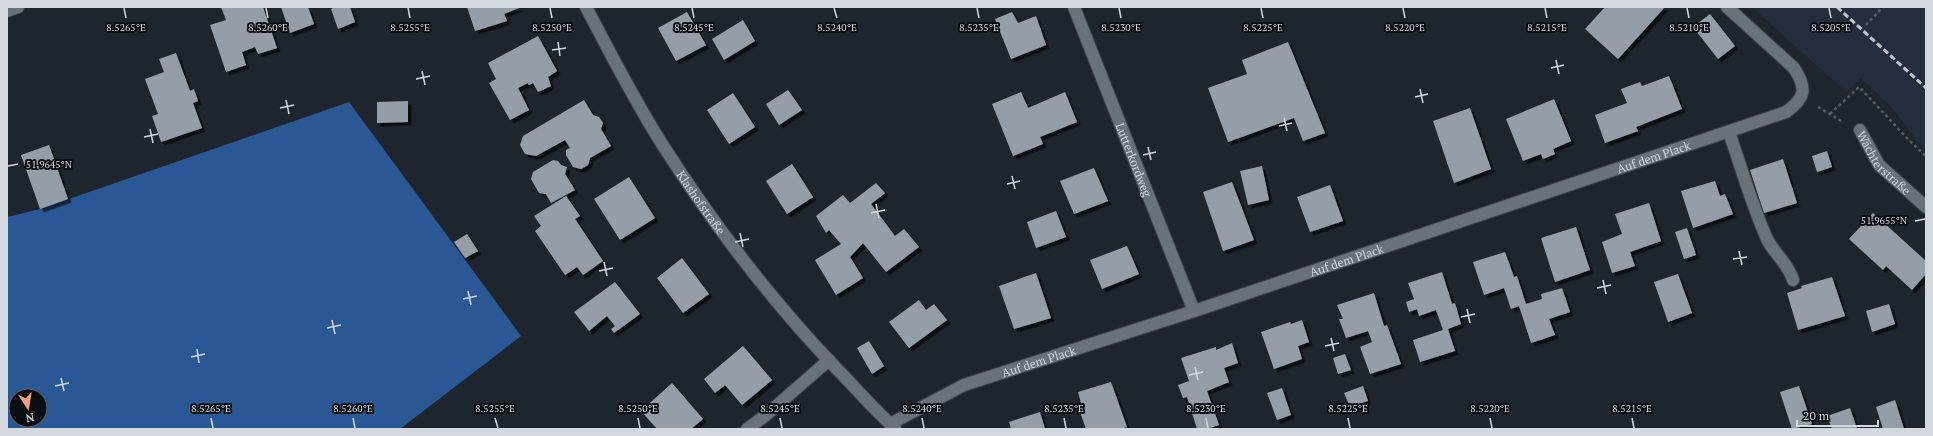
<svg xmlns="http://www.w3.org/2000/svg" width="1933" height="436" viewBox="0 0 1933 436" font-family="'PT Serif',serif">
  <defs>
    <filter id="shadow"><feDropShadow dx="3.5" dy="3.5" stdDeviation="0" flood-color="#0009"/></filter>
  </defs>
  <rect width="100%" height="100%" fill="#1f252e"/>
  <path fill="#232d3b" d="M1752,7H1926V149L1918,142L1894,110L1861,78L1846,92Z"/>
  <path fill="#2a5895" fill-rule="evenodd" d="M349,102L521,336L400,429H7V217L40,209ZM16,396H40V420H16Z"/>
  <path fill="#959da8" filter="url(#shadow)" d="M221,7H263L277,48L258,54L255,47L242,52L246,65L226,72L210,25L226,20Z
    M281,7H308L314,24L290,33Z
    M335,7H350L355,22L338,29L331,9Z
    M467,7H522L504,14L507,21L475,31Z
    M1605,7H1665L1618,59L1585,29Z
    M687,12L706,45L676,61L658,28Z
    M1012,12L1018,23L1036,16L1046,45L1011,59L995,19Z
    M1710,14L1735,46L1718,59L1693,27Z
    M743,20L755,41L724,60L712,39Z
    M538,36L557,71L548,77L551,86L538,92L533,83L529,85L528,83L518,88L529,110L510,120L489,83L496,79L488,63Z
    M1288,42L1325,133L1303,141L1294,118L1228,142L1208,88L1247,74L1242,60Z
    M176,53L190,91L194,89L198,101L193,103L202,128L161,142L152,116L158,114L145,79L164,72L159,59Z
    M1669,76L1682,109L1636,127L1638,131L1605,143L1595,115L1627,103L1621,89L1640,82L1642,86Z
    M788,90L802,110L779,125L766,104Z
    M1021,92L1028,108L1065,92L1077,122L1040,137L1043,144L1013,156L992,104Z
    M733,93L755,127L729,144L707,110Z
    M1554,99L1571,141L1553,149L1555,154L1543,159L1541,154L1523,161L1506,119Z
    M584,100L593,115L599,117L603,123L601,129L611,146L590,158L588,165L581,169L573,167L566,155V150L570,148L565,140L536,156L525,154L520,145L523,136Z
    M408,101V122L377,123V102Z
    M1470,108L1491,169L1454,183L1433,121Z
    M49,145L68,199L40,209L21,155Z
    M1827,151L1832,167L1817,172L1812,156Z
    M1783,159L1797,203L1764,213L1750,170Z
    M553,160L558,161L561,165L567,167L565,174L575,190L551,203L546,194L539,193L531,179L533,172Z
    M792,164L813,197L787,214L766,181Z
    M1262,166L1269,200L1248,205L1240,171Z
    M1094,168L1108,201L1074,214L1060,181Z
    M629,177L655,218L620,240L594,199Z
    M1715,181L1720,196L1725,194L1733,214L1693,228L1681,191Z
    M1232,182L1254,240L1223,251L1203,192Z
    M876,183L885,193L871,204L895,236L904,229L919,247L886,272L863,243L850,257L863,278L836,295L815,260L841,244L829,230L826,233L816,216L843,195L850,203Z
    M1330,185L1343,221L1310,232L1297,197Z
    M566,196L580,216L575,219L603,261L583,275L577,267L565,275L535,231L541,226L534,216Z
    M1649,203L1661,241L1630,252L1635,266L1612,273L1602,242L1622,234L1615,214Z
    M1056,211L1066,237L1036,248L1027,222Z
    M1873,213L1926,261V274L1912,290L1886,266L1883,270L1849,239Z
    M1576,227L1590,270L1555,282L1541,238Z
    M1687,228L1696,255L1684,259L1675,232Z
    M467,234L478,251L465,258L454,242Z
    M1127,246L1139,274L1102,289L1090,260Z
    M1505,252L1514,277L1517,276L1526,304L1542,299L1541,294L1562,288L1570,312L1549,319L1555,335L1531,343L1519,306L1511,309L1504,288L1484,295L1473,262Z
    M682,258L709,294L683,313L657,278Z
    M1442,272L1452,304L1455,303L1461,324L1448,329L1455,351L1420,362L1413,340L1443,330L1436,310L1419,316L1417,309L1409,312L1406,302L1414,299L1408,283Z
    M1036,273L1051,318L1014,329L999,286Z
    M1678,274L1692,313L1668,322L1654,282Z
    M1832,277L1845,316L1798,330L1787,293L1802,288L1801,286Z
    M615,282L640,314L614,333L611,329L615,326L607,316L589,331L574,312Z
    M1374,293L1384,326L1387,325L1401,364L1370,374L1360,347L1372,342L1368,331L1346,338L1339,319H1343L1337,305Z
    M919,300L926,310L934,304L947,320L909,348L889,322Z
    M1889,304L1895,324L1872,332L1866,311Z
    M1302,320L1309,342L1298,346L1302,359L1274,369L1261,332L1290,322L1291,324Z
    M869,341L884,366L872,374L857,348Z
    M1232,343L1238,363L1224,368L1229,382L1207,391L1219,425L1207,429H1197L1187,397L1183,398L1178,385L1189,381L1181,358L1216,347V350Z
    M743,346L772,380L742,405L725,385L715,393L704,379Z
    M1345,354L1351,370L1338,374L1333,358Z
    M1111,382L1127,427L1120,429H1086L1079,409L1082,407L1078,392Z
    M672,383L703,419L691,429H657L641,411Z
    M1363,386L1368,401L1350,407L1344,393Z
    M1799,386L1812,424L1792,429L1780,392Z
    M1282,388L1291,415L1277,420L1267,393Z
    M1895,400L1904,429H1883L1876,407Z
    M1850,408L1857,429H1832L1827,416Z
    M1040,412L1045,429H1011L1009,422Z"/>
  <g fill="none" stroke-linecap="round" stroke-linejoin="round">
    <defs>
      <path id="lane" d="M1729,132C1741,167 1752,205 1767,239C1775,255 1788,263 1793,280
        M747,429L766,415L829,360"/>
      <g id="street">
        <path id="s1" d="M586,7C610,53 634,100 662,144C713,224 771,300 836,368C856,388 874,410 895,428"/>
        <path id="s2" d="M1074,7L1194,311"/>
        <path d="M7,11L18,7"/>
        <path id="s3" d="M1860,130L1879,165L1926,207"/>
        <path id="s4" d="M890,424L964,385L1194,311L1786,112C1806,98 1807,88 1794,68L1727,7"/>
      </g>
    </defs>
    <use href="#lane" stroke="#3e434a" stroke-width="14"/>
    <use href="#street" stroke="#3e434a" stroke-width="14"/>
    <path stroke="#575d65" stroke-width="2.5" stroke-dasharray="3 3" stroke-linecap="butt" d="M1866,25L1883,7
      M1818,107L1843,122
      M1830,114L1859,87C1882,110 1902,135 1926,156"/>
    <use href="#lane" stroke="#69717b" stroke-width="12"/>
    <use href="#street" stroke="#69717b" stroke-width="12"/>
    <path stroke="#bfc4cb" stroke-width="3" stroke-dasharray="6 3" stroke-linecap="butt" d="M1837,7L1926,88"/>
  </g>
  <path fill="none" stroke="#d3d8de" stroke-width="1.5" d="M124,8L126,18M266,8L268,18M408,8L410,18M550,8L552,18M692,8L694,18M834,8L837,18M977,8L979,18M1119,8L1121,18M1261,8L1263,18M1403,8L1405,18M1545,8L1547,18M1687,8L1689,18M1829,8L1831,18M558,42L560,56M552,50L566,48M1556,60L1559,74M1551,68L1564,65M422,71L425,85M416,79L430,76M1420,89L1423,103M1415,97L1428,94M286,100L289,114M280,108L294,105M1284,118L1287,131M1279,126L1292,123M150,129L153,143M144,137L158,134M1148,147L1151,160M1143,155L1156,152M8,166L18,164M1012,176L1015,189M1007,184L1020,181M876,204L879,218M871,213L885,210M1915,221L1925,219M740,233L743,247M735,242L749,239M1739,251L1742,265M1733,259L1747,257M604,262L607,276M599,271L613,268M1603,280L1606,294M1597,288L1611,285M468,291L471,305M463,299L477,296M1467,309L1470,323M1461,317L1475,314M332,320L335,334M327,328L341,325M1331,338L1334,351M1325,346L1339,343M197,349L199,363M191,357L205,354M1195,367L1198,380M1189,375L1203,372M61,378L64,391M55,386L69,383M211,418L213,428M353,418L355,428M495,418L498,428M638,418L640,428M780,418L782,428M922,418L924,428M1064,418L1066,428M1206,418L1208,428M1348,418L1350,428M1490,418L1492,428M1632,418L1634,428"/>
  <g text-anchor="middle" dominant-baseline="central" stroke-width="4" stroke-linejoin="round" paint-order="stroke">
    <g font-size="12" fill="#d3d8de" stroke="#0b0e12">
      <text stroke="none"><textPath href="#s4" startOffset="810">Auf dem Plack</textPath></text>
      <text stroke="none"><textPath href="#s2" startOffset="164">Lutterkordweg</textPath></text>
      <text stroke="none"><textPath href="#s3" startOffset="41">Wächterstraße</textPath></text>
      <text stroke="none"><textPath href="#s1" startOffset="227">Klashofstraße</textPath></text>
      <text stroke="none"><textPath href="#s4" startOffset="486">Auf dem Plack</textPath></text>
      <text stroke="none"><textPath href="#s4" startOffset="162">Auf dem Plack</textPath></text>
    </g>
  </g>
  <g font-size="10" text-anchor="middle" fill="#d3d8de" stroke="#0b0e12" stroke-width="4" stroke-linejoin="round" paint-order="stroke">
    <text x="126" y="31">8.5265°E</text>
    <text x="268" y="31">8.5260°E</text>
    <text x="410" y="31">8.5255°E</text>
    <text x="552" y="31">8.5250°E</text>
    <text x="694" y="31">8.5245°E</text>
    <text x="837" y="31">8.5240°E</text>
    <text x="979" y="31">8.5235°E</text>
    <text x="1121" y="31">8.5230°E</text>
    <text x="1263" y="31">8.5225°E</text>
    <text x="1405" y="31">8.5220°E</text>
    <text x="1547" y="31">8.5215°E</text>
    <text x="1689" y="31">8.5210°E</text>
    <text x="1831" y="31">8.5205°E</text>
    <text x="49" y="168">51.9645°N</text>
    <text x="1884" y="224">51.9655°N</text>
    <text x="211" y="412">8.5265°E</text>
    <text x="353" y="412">8.5260°E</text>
    <text x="495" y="412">8.5255°E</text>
    <text x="638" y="412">8.5250°E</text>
    <text x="780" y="412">8.5245°E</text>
    <text x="922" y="412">8.5240°E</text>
    <text x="1064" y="412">8.5235°E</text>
    <text x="1206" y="412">8.5230°E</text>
    <text x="1348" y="412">8.5225°E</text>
    <text x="1490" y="412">8.5220°E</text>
    <text x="1632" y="412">8.5215°E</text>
  </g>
  <rect width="1933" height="436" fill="none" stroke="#d3d8de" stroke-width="16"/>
  <g transform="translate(28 408) rotate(168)"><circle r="19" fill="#0b0e12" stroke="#5b5f64"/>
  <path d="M0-3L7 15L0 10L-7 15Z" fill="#f1a17b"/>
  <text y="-6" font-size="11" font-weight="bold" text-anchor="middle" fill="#d3d8de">N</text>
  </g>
  <path d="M1797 420v6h81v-6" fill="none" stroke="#d3d8de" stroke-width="2"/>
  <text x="1803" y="420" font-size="12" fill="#d3d8de" stroke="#0b0e12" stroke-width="3" paint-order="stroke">20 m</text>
</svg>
